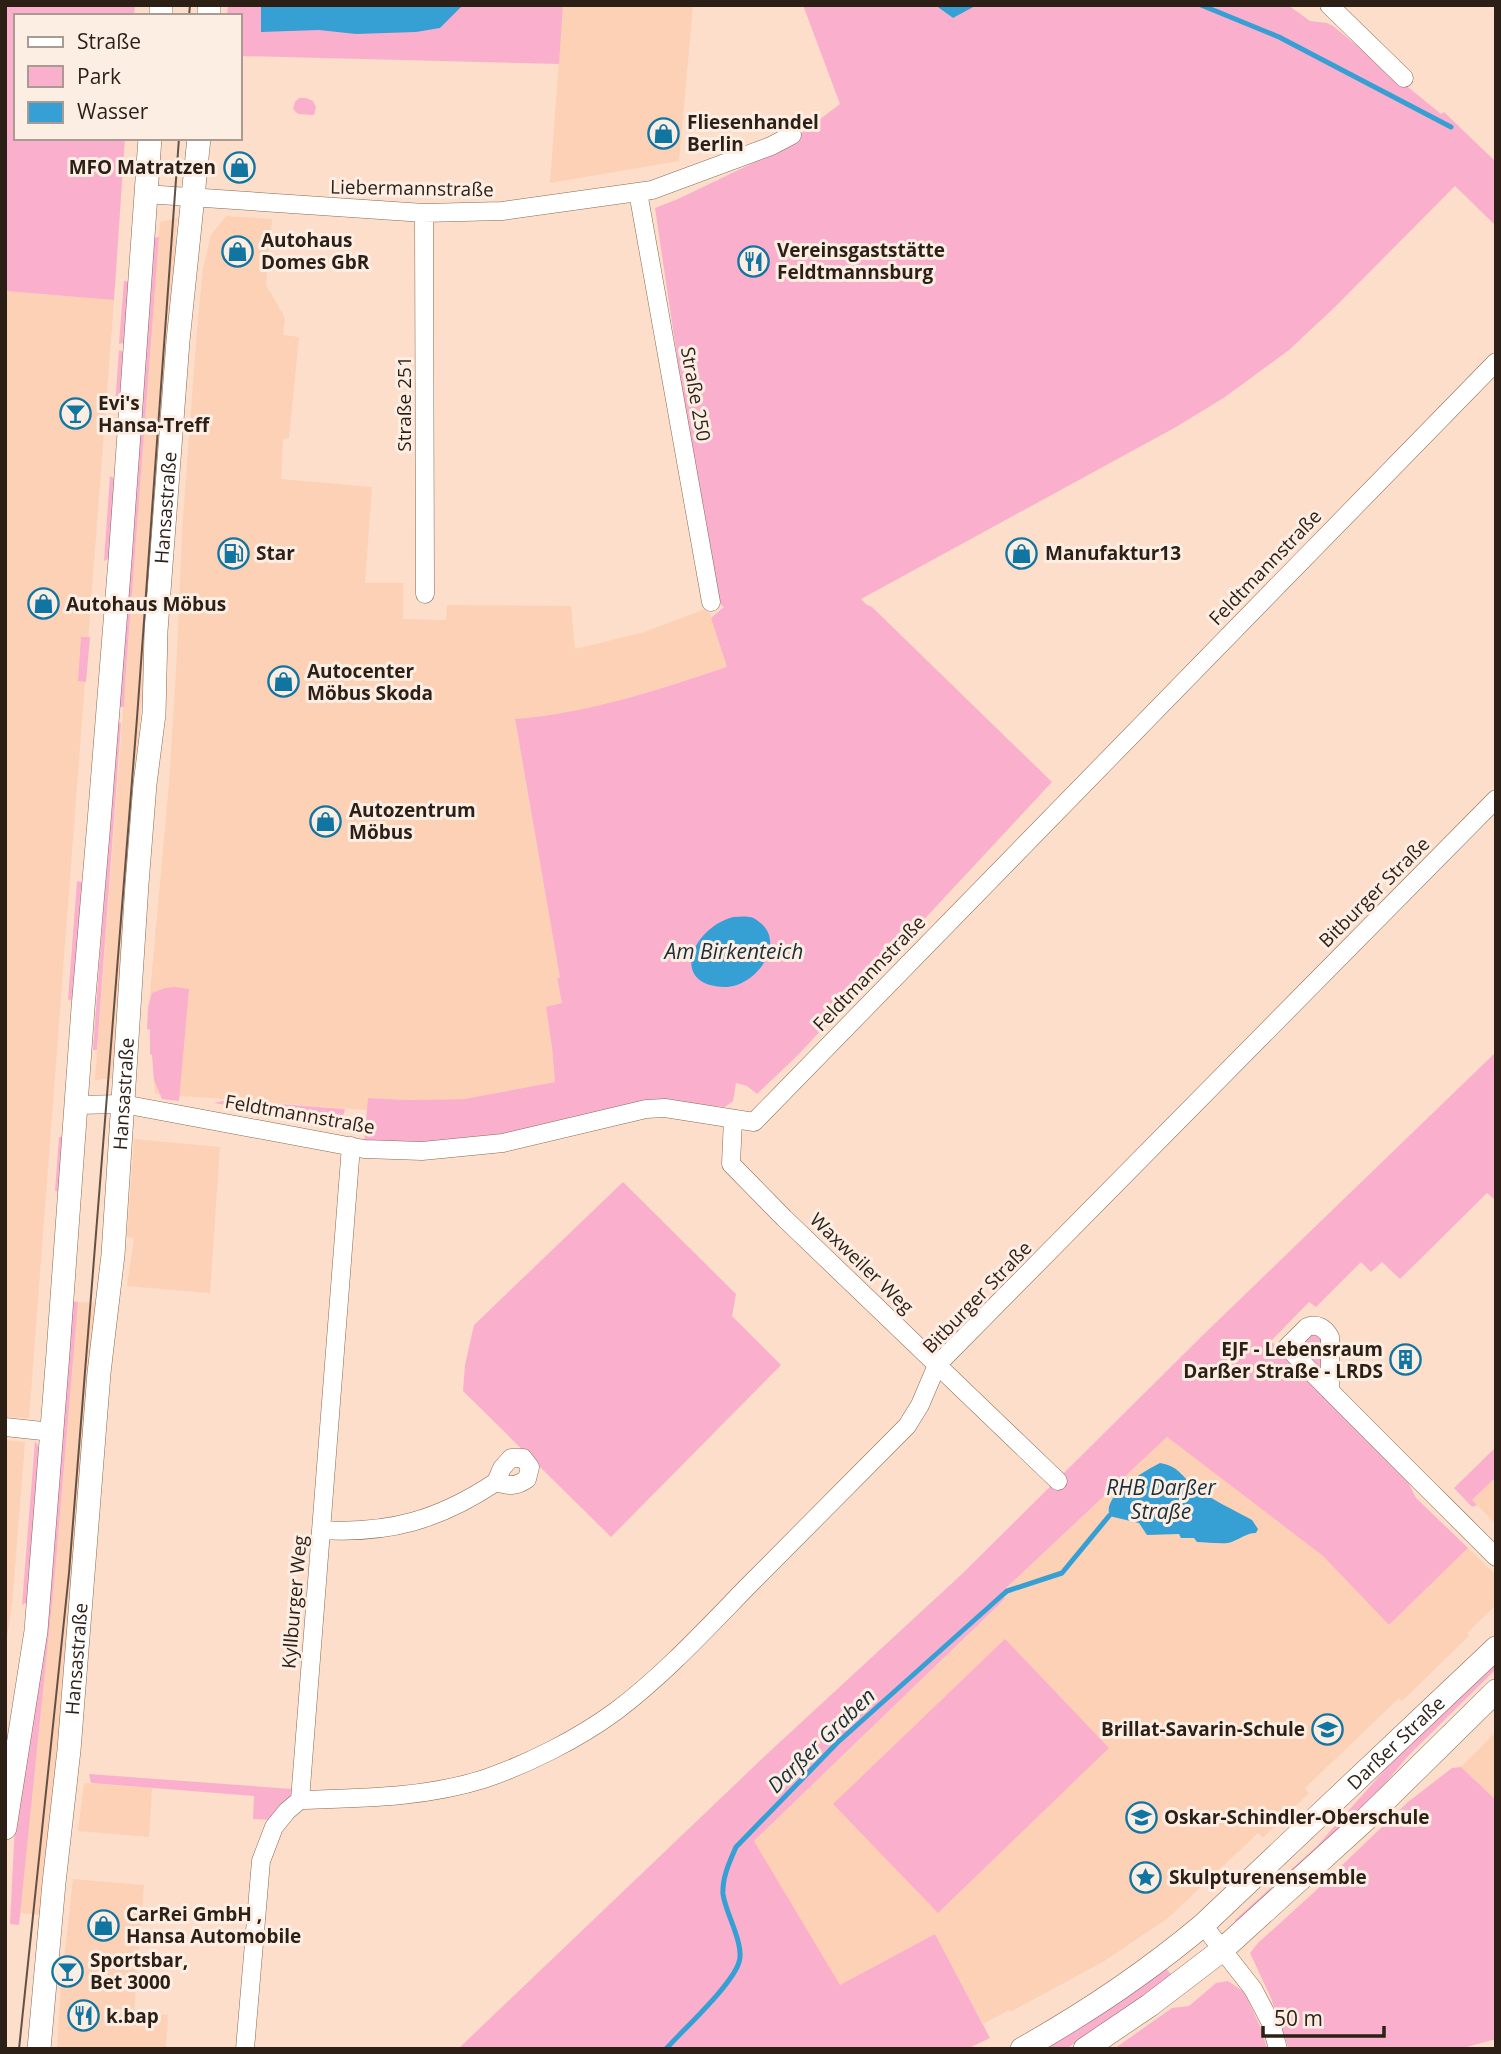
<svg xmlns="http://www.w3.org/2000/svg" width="1501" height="2054" viewBox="0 0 1501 2054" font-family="'Open Sans',sans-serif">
  <rect width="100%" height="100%" fill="#fcdeca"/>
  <path fill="#fdd1b5" d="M563,5H693L679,161L550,183Z
    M226,216L272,219L266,285L285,318L283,335L299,337L289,438L283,439L281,479L372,487L365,583H403V619L446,620L447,605L571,606L575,649L644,632L708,608L728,667L596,708L515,720L560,978L557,979L562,1003L546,1008L552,1048L555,1082L464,1099L409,1100L369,1098L367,1110L155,1094L149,1005L169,783L177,653L182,531L197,329L203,268L208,247L211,235Z
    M177,218L175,241L180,242L140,720L119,1053H114L112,1078L95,1080L160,222Z
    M5,291L114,300L29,1418L5,1417Z
    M134,1139L220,1147L210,1293L127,1286L134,1238L127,1237Z
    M78,1302L99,1303L60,1752L41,1915L20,1913L54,1584Z
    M1167,1437L1323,1556L1389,1625L1468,1548L1496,1575V1605L1467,1633L1469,1636L1402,1701L1399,1698L1305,1788L1309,1793L1263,1838L1258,1833L1168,1918L1103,1962L1010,2012L1009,2010L983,2024L935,1934L840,1986L754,1841L1005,1600L1001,1594Z
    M5,1440L25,1442L12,1604L5,1650Z
    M1496,1477V1524L1472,1500Z
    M1496,1732V1800L1461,1767Z
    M84,1783L152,1788L149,1837L78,1831Z
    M73,1879L144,1885L134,2012L168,2015L166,2049H57L61,1986Z"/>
  <path fill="#fab0cc" d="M5,5H135L134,16H16V138H125L114,300L5,291Z
    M228,5H563L559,64L240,56V16H227Z
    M803,5H935L953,18L977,5H1288L1310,21L1327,23L1333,26L1441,114L1444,112L1496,162V226L1455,186L1335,307L1289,350L1225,397L1176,427L861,599L867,605L872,607L1052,782L798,1055L757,1094L747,1086L736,1083L733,1101L725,1107L664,1101L557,1124L469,1141L364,1144L368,1098L409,1100L464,1099L555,1082L552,1048L546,1007L562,1003L557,978H560L515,719C590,713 657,690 727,667L711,618L724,607L721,605L714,577L682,390L655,208L678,199L778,151L840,104Z
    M299,98H306L313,101L316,107L314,115L298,114L293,109L295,102Z
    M159,237L125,684L124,707H117L152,238Z
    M124,281L131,282L127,342L119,344Z
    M119,350L126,353L122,405L115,406Z
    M110,476L117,480L111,558L104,561Z
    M81,637H90L86,682L78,681Z
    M117,722L121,723L97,1050H93Z
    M77,881L85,883L75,999L68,1000Z
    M175,987L189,989L179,1101L162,1099L154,1080L152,1055L150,1054V1030L147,1029L148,1007L152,993L165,988Z
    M1496,1052V1201L1487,1193L1400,1279L1382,1262L1371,1272L1361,1262L1316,1307L1309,1302L1271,1341L1408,1482L1416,1498L1468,1548L1389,1625L1323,1556L1167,1437L1001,1593L1005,1599L754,1841L840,1985L935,1934L990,2038L967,2049H458L767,1754L963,1573L1202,1336Z
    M228,1100L345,1109L341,1123L214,1103Z
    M59,1137L67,1138L62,1192L55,1191Z
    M623,1182L736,1294L732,1316L781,1365L611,1537L463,1391L465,1365L474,1325Z
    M70,1301L78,1302L54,1584L19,1925L10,1924L15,1823Z
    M1309,1334L1318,1335L1324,1341L1321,1374L1300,1349V1344Z
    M35,1441L39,1448L28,1602L22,1605Z
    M1496,1447V1477L1472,1500L1477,1505L1472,1507L1454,1488Z
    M1005,1639L1109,1748L938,1913L833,1804Z
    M1496,1657V1669L1409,1755L1365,1807L1239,1924L1235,1920L1317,1846L1390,1764Z
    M1461,1767L1496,1800V2039L1459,2049H1289L1271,1998L1250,1953L1258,1943L1311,1895L1408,1802L1452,1768Z
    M89,1774L292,1789L291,1797L273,1820L253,1819L254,1796L91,1783Z
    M1165,1967L1173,1977L1066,2049H1044Z
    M1228,1981L1244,1992L1262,2030L1267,2049H1114L1172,2008L1189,2006L1216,1983Z"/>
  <path fill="#36a0d5" d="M261,5H463L440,28L416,32L356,34L319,30L261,32Z
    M935,5H977L953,18Z
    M733,917C738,917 744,916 749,917C753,917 755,919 758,921C789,942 755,988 724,987C670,986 690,929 733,917Z
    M1160,1463C1179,1466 1181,1476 1195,1487C1212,1500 1234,1510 1252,1520L1258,1529L1256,1533C1245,1533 1238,1541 1228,1543C1218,1544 1206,1542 1197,1542L1194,1538H1181L1179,1534L1147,1535L1139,1523L1109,1516C1109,1511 1108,1508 1110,1504C1115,1489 1146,1470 1160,1463Z"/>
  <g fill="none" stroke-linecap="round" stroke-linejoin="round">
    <path stroke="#36a0d5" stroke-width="5" d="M1201,5L1279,37L1451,127
      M666,2049C683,2030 733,1984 739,1962C745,1945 725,1912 723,1894C722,1877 730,1861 736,1847L837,1743L999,1598L1007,1591L1062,1573L1109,1516"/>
    <defs>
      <path id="minor" d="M1329,5L1404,78
        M638,192L711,602
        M145,194L424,213L502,211L652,190L771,146L792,135
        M424,213L425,594
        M75,1105L123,1104L364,1149L422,1151L503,1143L646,1109L665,1108L754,1122L1496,362
        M733,1119L731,1164L784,1218L1058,1481
        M1330,1391V1337C1325,1328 1317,1323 1307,1327L1287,1347C1356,1418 1426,1487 1496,1557
        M5,1427L52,1432
        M321,1530C389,1534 439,1520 496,1482C508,1486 516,1487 527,1479L530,1467L523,1458H511L502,1468L496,1482
        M300,1800C362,1798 424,1798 484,1779C528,1764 578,1739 616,1711C665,1674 707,1628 750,1584C803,1531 855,1478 907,1426L920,1405L937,1365L1496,799
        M1203,1925L1253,1989L1271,2023L1278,2049
        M245,2049L261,1861L274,1827L287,1811L300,1800L351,1146"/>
      <g id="major">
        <path d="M161,16V5"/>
        <path d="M209,16V5"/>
        <path d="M5,1828L36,1631L58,1353L83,1008L99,822L120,560L150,138"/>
        <path id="s1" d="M39,2049L54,1883L69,1750L99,1373L113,1255L137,884L145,784L154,714L156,631L178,341L199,138"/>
        <path id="s2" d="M1022,2049C1086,2013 1147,1972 1203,1925L1496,1648"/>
        <path d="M1085,2049L1150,2005L1222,1950L1366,1819L1496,1691"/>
      </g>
    </defs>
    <use href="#minor" stroke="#896953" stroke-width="19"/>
    <use href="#major" stroke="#896953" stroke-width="24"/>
    <use href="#minor" stroke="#fff" stroke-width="18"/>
    <use href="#major" stroke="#fff" stroke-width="23"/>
    <path stroke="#635145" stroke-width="2" d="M189,16L190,5
      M19,2049L69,1573L137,718L179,138"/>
  </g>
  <defs>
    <symbol id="shop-ring" viewBox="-11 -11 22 22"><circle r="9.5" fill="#fdeee4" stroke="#1175a2" stroke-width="1.5"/><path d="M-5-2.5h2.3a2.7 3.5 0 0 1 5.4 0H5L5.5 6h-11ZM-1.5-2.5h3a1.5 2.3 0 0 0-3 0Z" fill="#1175a2"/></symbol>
    <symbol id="restaurant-ring" viewBox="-11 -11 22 22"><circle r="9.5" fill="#fdeee4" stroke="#1175a2" stroke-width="1.5"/><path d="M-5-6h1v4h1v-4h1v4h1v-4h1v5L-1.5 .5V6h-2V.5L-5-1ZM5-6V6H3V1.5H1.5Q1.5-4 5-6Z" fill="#1175a2"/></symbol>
    <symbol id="bar-ring" viewBox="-11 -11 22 22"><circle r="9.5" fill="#fdeee4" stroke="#1175a2" stroke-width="1.5"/><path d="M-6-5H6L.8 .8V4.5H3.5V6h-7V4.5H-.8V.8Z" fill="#1175a2"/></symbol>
    <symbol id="fuel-ring" viewBox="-11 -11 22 22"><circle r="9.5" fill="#fdeee4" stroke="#1175a2" stroke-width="1.5"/><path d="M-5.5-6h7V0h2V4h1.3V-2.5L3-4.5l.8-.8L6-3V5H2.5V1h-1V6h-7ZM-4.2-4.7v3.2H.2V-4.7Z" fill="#1175a2"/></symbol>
    <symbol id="building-ring" viewBox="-11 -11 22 22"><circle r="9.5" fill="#fdeee4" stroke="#1175a2" stroke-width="1.5"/><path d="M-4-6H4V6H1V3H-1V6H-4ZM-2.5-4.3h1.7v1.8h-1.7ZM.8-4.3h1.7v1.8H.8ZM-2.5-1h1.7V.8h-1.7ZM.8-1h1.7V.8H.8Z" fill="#1175a2"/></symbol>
    <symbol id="university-ring" viewBox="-11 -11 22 22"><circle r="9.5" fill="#fdeee4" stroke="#1175a2" stroke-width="1.5"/><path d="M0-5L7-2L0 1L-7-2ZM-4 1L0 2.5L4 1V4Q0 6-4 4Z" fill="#1175a2"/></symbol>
    <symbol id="sight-ring" viewBox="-11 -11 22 22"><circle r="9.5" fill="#fdeee4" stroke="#1175a2" stroke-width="1.5"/><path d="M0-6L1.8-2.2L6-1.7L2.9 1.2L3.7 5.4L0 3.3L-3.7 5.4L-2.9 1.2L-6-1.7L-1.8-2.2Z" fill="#1175a2"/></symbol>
  </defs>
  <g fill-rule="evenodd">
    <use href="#shop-ring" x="646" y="116" width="35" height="35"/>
    <use href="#shop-ring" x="222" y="150" width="35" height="35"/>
    <use href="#shop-ring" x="220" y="234" width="35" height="35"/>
    <use href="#restaurant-ring" x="736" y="244" width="35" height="35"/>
    <use href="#bar-ring" x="58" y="396" width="35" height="35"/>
    <use href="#fuel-ring" x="216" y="536" width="35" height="35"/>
    <use href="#shop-ring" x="1004" y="536" width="35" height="35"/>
    <use href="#shop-ring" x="26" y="586" width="35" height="35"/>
    <use href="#shop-ring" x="266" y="664" width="35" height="35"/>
    <use href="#shop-ring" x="308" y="804" width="35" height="35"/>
    <use href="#building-ring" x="1388" y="1342" width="35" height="35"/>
    <use href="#university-ring" x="1310" y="1712" width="35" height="35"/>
    <use href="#university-ring" x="1124" y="1800" width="35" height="35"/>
    <use href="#sight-ring" x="1128" y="1860" width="35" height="35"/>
    <use href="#shop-ring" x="86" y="1908" width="35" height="35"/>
    <use href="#bar-ring" x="50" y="1954" width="35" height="35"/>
    <use href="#restaurant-ring" x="66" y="1998" width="35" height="35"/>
  </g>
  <g text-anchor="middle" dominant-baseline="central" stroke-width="6" stroke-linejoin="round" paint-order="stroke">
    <g font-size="19" font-weight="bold" fill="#2c1f16" stroke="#fdeee4" text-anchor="start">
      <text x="687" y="122">Fliesenhandel<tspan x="687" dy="22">Berlin</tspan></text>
      <text x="216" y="167" text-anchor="end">MFO Matratzen</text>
      <text x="261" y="240">Autohaus<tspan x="261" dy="22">Domes GbR</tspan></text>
      <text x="777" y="250">Vereinsgaststätte<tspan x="777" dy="22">Feldtmannsburg</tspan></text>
      <text x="98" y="403">Evi's<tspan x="98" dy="22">Hansa-Treff</tspan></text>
      <text x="256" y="553">Star</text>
      <text x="1045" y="553">Manufaktur13</text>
      <text x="66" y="604">Autohaus Möbus</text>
      <text x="307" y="671">Autocenter<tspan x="307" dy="22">Möbus Skoda</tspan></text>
      <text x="349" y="810">Autozentrum<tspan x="349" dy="22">Möbus</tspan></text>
      <text x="1383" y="1349" text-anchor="end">EJF - Lebensraum<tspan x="1383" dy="22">Darßer Straße - LRDS</tspan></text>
      <text x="1305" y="1729" text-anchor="end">Brillat-Savarin-Schule</text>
      <text x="1164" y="1817">Oskar-Schindler-Oberschule</text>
      <text x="1169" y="1877">Skulpturenensemble</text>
      <text x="126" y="1914">CarRei GmbH ,<tspan x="126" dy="22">Hansa Automobile</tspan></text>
      <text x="90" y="1960">Sportsbar,<tspan x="90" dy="22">Bet 3000</tspan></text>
      <text x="106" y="2016">k.bap</text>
    </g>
    <g font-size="19" fill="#2c1f16" stroke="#fdeee4">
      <text transform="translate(412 188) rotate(1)">Liebermannstraße</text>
      <text transform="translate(696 394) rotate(80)">Straße 250</text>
      <text transform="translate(404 404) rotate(-90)">Straße 251</text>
      <text stroke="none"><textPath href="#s1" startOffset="1547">Hansastraße</textPath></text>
      <text transform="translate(1265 567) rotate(-46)">Feldtmannstraße</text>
      <text transform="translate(1374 892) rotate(-45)">Bitburger Straße</text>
      <text transform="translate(869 973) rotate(-46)">Feldtmannstraße</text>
      <text stroke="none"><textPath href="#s1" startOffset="959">Hansastraße</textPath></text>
      <text transform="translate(300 1114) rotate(10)">Feldtmannstraße</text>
      <text transform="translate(862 1263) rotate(44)">Waxweiler Weg</text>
      <text transform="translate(977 1297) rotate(-46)">Bitburger Straße</text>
      <text transform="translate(294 1602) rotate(-85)">Kyllburger Weg</text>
      <text stroke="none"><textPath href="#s1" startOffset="392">Hansastraße</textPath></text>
      <text stroke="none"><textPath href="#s2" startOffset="485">Darßer Straße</textPath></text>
    </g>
    <g font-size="21" font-style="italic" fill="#182e3b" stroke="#fdeee4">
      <text x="734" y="951">Am Birkenteich</text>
      <text x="1161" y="1487">RHB Darßer<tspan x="1161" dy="24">Straße</tspan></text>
      <text transform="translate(821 1740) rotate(-44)">Darßer Graben</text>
    </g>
  </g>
  <rect width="1501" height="2054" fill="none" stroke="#2c1f16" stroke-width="14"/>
  <rect x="14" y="14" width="228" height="126" fill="#fdeee4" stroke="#a99b92" stroke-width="2"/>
  <rect x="28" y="37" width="35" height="10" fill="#ffffff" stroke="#a99b92" stroke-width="2"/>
  <text x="77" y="49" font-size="21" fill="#2c1f16">Straße</text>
  <rect x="28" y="66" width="35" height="21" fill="#fab0cc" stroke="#a99b92" stroke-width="2"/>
  <text x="77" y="84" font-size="21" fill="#2c1f16">Park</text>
  <rect x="28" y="102" width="35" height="21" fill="#36a0d5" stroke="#a99b92" stroke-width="2"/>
  <text x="77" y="119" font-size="21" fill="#2c1f16">Wasser</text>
  <path d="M1263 2026v10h121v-10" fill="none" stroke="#2c1f16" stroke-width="3.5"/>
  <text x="1274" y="2026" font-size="21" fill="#2c1f16" stroke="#fdeee4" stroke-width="5" paint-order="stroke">50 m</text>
</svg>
